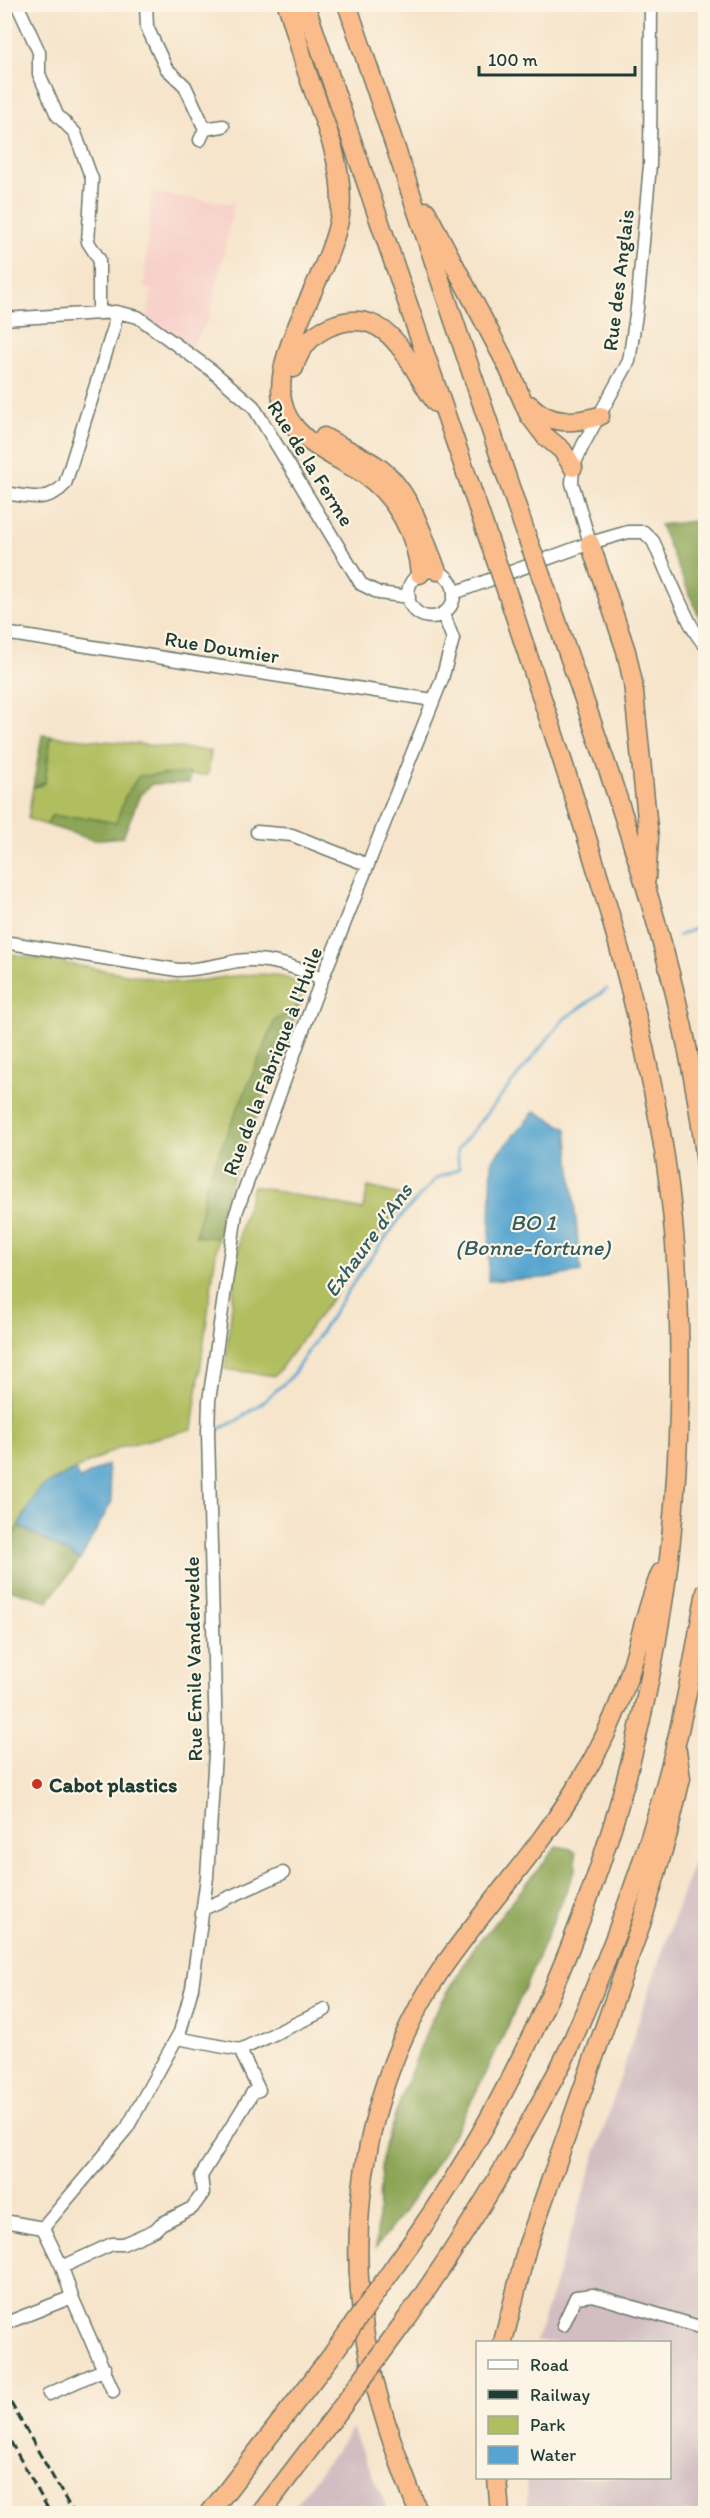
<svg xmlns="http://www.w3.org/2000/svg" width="710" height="2518" viewBox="0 0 710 2518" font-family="Itim,sans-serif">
  <rect width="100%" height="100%" fill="#fcf5e5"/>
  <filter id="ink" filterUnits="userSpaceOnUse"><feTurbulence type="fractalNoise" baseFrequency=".0167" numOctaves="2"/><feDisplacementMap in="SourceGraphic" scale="12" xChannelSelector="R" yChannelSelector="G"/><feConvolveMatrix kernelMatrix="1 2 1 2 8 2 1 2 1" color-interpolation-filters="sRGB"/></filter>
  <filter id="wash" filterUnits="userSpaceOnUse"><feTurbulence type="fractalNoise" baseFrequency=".008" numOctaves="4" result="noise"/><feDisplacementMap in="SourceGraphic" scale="24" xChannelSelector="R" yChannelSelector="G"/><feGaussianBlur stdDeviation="1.35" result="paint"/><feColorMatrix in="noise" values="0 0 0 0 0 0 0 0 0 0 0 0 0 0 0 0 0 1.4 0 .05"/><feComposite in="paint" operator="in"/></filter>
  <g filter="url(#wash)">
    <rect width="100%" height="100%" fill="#f6e4cb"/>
    <path fill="#f7d0ca" d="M151,193L234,204L210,317L190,349L146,319L152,290L144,288Z"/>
    <path fill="#d2bec2" d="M705,1818V2513H528L526,2478H670V2342H536L639,2019L697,1851Z
      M352,2429L389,2513H289Z"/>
    <path fill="#b1be60" stroke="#687e4a" stroke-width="1.5" d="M51,736L211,751L208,775L139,776L125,797L116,824L88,818L51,816L47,825L28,819L33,787L40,786L45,782Z
      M5,953L179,983C212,982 280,960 304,990L300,1004L275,1021L196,1236L218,1238L192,1429L120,1447L39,1488L5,1549Z
      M253,1186L363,1210L368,1187L409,1197L381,1231L275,1376L225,1369L240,1231Z"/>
    <path fill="#8ca556" stroke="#567145" stroke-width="1.5" d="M705,520H706L705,631L660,525Z
      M42,735L51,736L45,782L33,787Z
      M190,773L189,783L152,784L140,795L123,837L93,840L47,825L51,816L90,818L116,823L125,797L139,776Z
      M300,1004L223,1203L218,1238L196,1236L207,1181L275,1021Z
      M19,1526L80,1560L48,1601L5,1588V1549Z
      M557,1846L571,1849L576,1853V1868C520,1998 468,2137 376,2247L382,2155L404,2089L432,2018L474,1948Z"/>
    <path fill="#56a4cf" stroke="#3a7082" stroke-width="1.5" d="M535,1111L567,1129L581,1272L544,1278L488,1281L492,1160Z
      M107,1465L112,1501L80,1560L19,1526L39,1488L75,1470L80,1479Z"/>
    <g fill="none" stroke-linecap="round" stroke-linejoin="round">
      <path stroke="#56a4cf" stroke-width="3" d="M678,936L706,923
        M217,1430L236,1421L262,1403L291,1377L362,1270L403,1214L437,1178L459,1169L457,1150L564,1019L607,989"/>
    </g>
  </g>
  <g filter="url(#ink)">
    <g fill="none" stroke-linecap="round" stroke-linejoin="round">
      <defs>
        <path id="minor" d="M17,4L39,52V74L57,115L75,133L92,179L88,242L99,259V313
          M146,4L147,27L166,68L185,86L205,129
          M200,140L205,129L223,126
          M4,319L116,312L138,317L211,370L253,406L361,584L379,593L409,597
          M4,493C29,496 47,504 65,484L114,327L116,312
          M590,543L572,483L573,467L583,445L629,361L637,308L650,165L651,4
          M408 594a23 23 0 1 1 46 0a23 23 0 1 1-46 0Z
          M454,593L590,543L628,532H644L653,541C662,559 693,640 706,645
          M4,633L433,700
          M257,832L292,835L368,865
          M4,942L178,970C199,970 217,965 237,961C267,957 296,966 322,980
          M203,1909L283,1873
          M240,2050L325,2010
          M4,2221L43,2228L127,2128L180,2032L192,1988L207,1877L216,1738L208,1433L209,1401L236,1213L315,997L442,679L453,639L443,613
          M43,2228L62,2267L72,2297L113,2391
          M62,2267L112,2244H123L155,2230L161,2224L192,2208L203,2193L201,2176L253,2092L259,2090L240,2050L177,2038
          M9,2322L72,2297
          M563,2325L576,2297L593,2295L706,2329
          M49,2394L105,2369"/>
        <path id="highway" d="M287,4C294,25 299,45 305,66C320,113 346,164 340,215C332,270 273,348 282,400C289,440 334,455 364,474C396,496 417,536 420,574
          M305,4L492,549
          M347,4L527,537
          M426,211L507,365L529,415L545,436L562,450L573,467
          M294,368C299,349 311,335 329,327C390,300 409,367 436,403
          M530,405C551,426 573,423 600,416
          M324,437C341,447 360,455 377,466C411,490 422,535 437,571
          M590,543L626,651L633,683L649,838L646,879
          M546,589C609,776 684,966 706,1164
          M397,2263C537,2071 628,1837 663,1603C673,1539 677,1475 679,1411C681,1326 678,1241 665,1157C635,966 570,785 510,601
          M407,2318C455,2250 499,2180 538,2107C549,2087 561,2067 570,2046C617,1940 659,1827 683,1712C692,1672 698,1632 706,1592
          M503,2342L527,2247L642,1921L668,1833L681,1778L677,1751
          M497,2478L500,2514
          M209,2514L329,2359
          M260,2514L338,2412
          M419,2514C396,2456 375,2397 365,2336C345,2210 370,2076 441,1970C485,1906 539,1850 579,1783C600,1749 617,1713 629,1675C640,1641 647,1605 661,1572"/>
      </defs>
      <use href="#minor" stroke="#6a7769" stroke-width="15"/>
      <use href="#highway" stroke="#6a7769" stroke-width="21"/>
      <use href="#minor" stroke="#fff" stroke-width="12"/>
      <use href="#highway" stroke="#fabc8b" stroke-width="18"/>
      <path stroke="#1f3d34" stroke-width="3" stroke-dasharray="9 4.5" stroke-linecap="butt" d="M4,2391L74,2514
        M4,2430L51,2514"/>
      <defs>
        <path id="highway-bridge" d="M527,537L546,589
          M492,549L510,601
          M329,2359L397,2263
          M338,2412L407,2318"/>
      </defs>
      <use href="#highway-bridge" stroke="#6a7769" stroke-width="21" stroke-linecap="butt"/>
      <use href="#highway-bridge" stroke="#fabc8b" stroke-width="18"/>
    </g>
  </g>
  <circle fill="#c8321e" stroke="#fcf5e5" stroke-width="2" cx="37" cy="1784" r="6"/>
  <g text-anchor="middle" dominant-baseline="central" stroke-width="4.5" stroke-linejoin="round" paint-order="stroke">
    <g font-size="21" fill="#1f3d34" stroke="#fcf5e5">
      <text transform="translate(618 280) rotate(-83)">Rue des Anglais</text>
      <text transform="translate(311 463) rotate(58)">Rue de la Ferme</text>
      <text transform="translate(222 647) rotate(9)">Rue Doumier</text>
      <text transform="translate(272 1061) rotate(-69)">Rue de la Fabrique à l'Huile</text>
      <text transform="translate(193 1659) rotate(-91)">Rue Emile Vandervelde</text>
    </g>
    <g font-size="21" font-weight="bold" fill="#1f3d34" stroke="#fcf5e5" text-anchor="start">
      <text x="49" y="1784">Cabot plastics</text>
    </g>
    <g font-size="22" font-style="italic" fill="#305c62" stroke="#fcf5e5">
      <text x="533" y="1222">BO 1<tspan x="533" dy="25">(Bonne-fortune)</tspan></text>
      <text transform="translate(368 1240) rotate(-54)">Exhaure d'Ans</text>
    </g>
  </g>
  <rect width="710" height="2518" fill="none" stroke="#fcf5e5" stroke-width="24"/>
  <rect x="476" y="2341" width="195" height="138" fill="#fcf5e5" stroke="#a4ab9e" stroke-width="1.5"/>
  <rect x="488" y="2360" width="30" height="9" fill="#ffffff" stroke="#a4ab9e" stroke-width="1.5"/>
  <text x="530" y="2371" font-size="18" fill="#1f3d34">Road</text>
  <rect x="488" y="2390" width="30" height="9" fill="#1f3d34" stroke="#a4ab9e" stroke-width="1.5"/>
  <text x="530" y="2401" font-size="18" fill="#1f3d34">Railway</text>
  <rect x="488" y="2416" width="30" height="18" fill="#b1be60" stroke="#a4ab9e" stroke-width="1.5"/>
  <text x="530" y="2431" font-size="18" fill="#1f3d34">Park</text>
  <rect x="488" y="2446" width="30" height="18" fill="#56a4cf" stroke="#a4ab9e" stroke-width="1.5"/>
  <text x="530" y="2461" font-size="18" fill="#1f3d34">Water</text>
  <path d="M479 66v9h156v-9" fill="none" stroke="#1f3d34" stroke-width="3"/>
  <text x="488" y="66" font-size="18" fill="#1f3d34" stroke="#fcf5e5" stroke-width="4.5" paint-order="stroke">100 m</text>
</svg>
